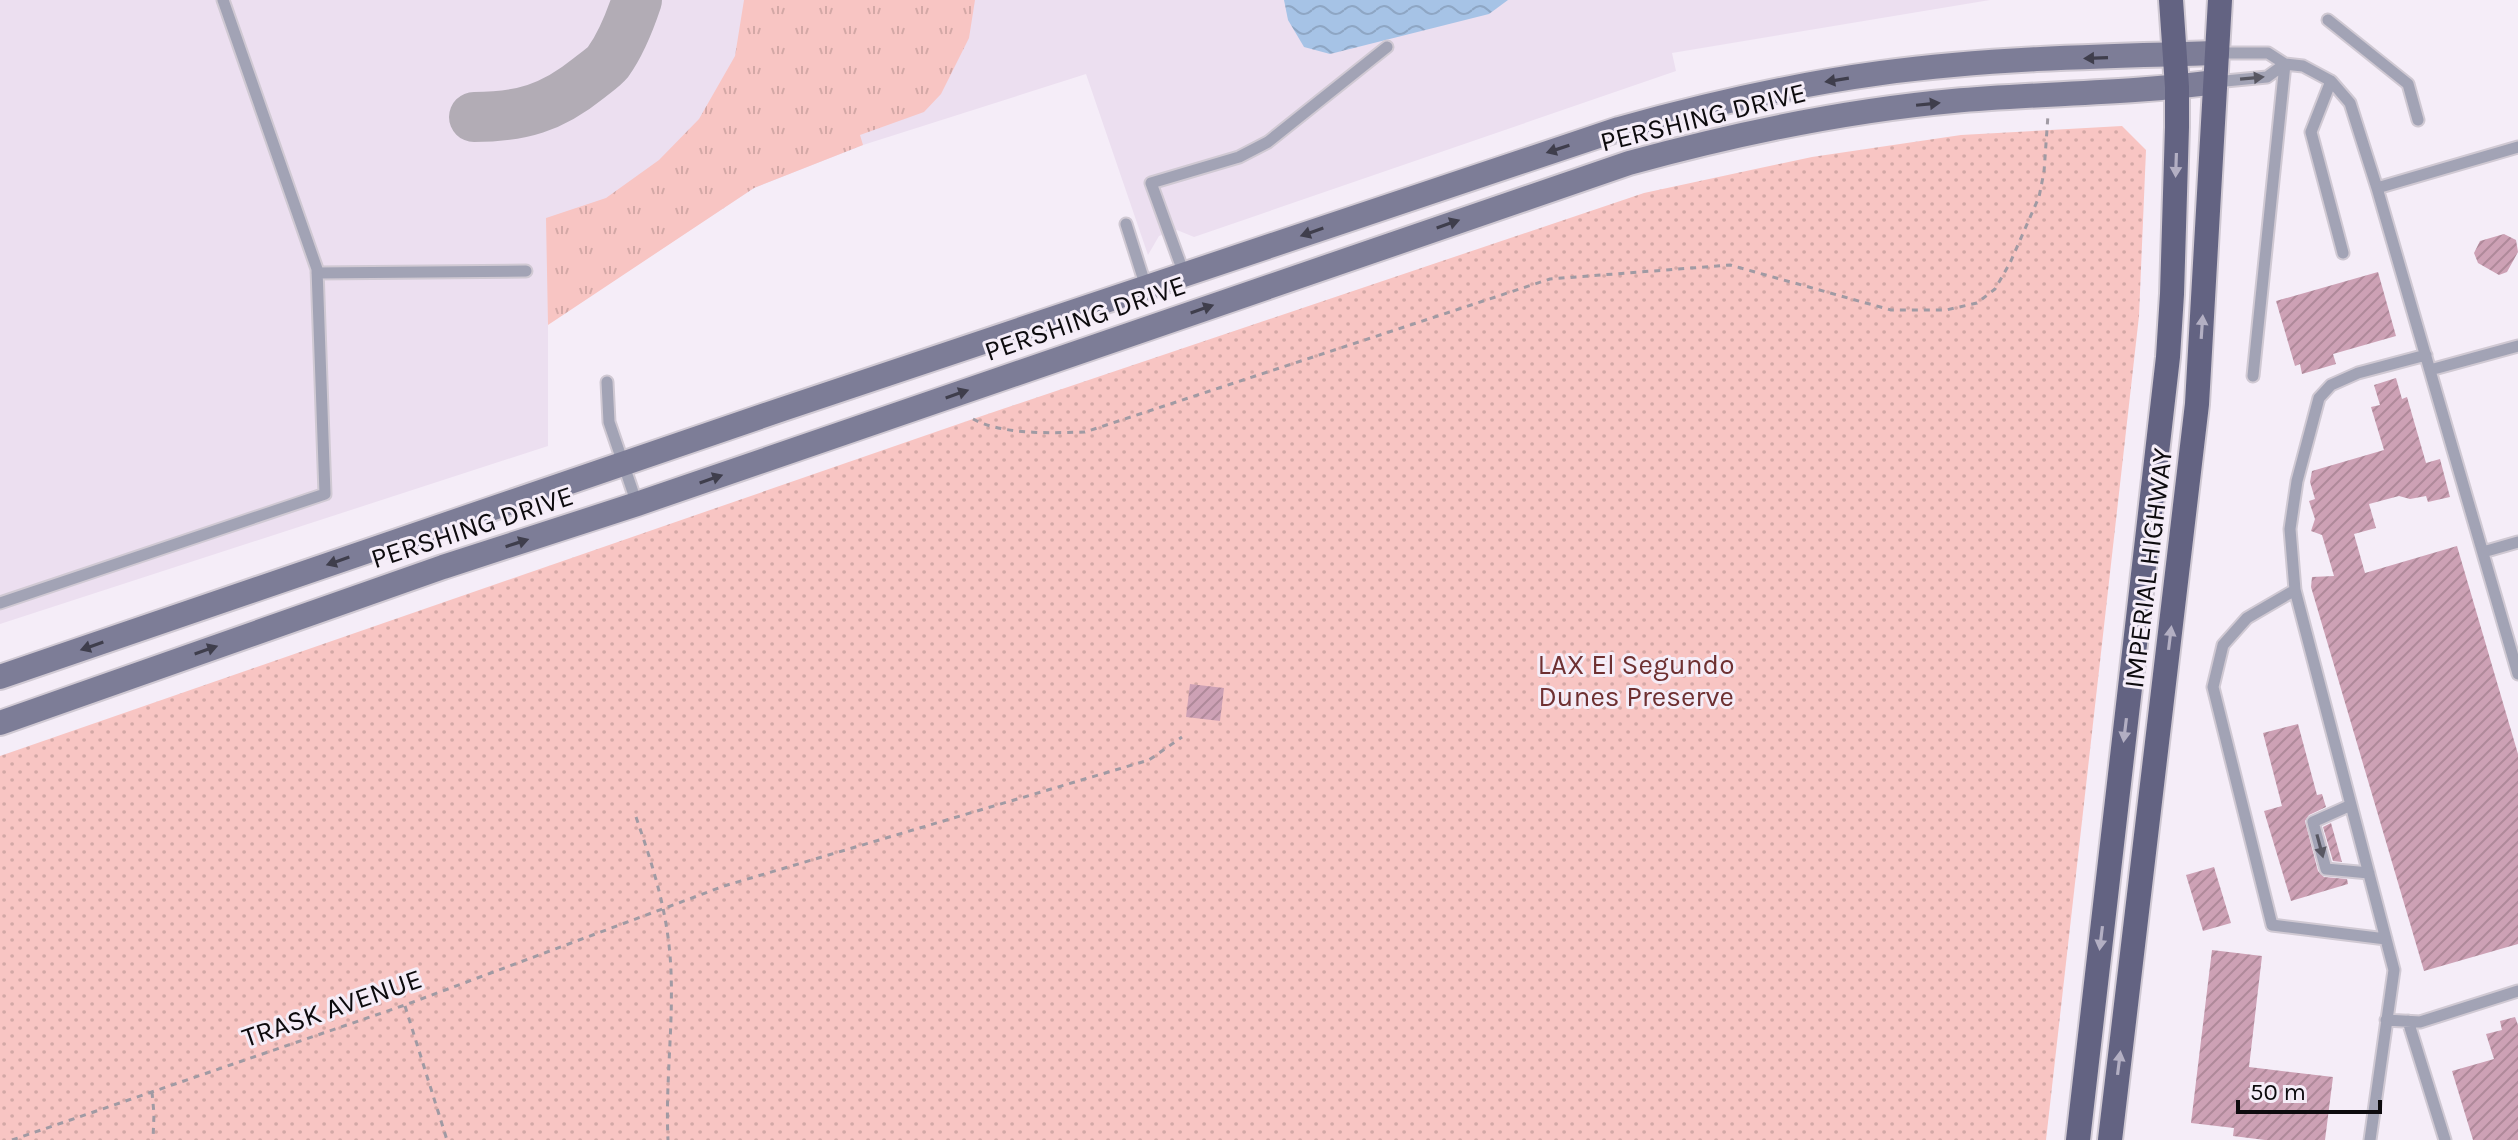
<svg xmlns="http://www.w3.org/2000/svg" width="2518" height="1140" viewBox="0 0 2518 1140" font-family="Karla,sans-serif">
  <defs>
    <pattern id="grass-tufts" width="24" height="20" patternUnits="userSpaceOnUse" patternTransform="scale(2)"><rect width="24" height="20" fill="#f8c5c3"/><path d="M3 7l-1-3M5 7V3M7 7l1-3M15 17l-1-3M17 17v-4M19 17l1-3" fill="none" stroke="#d3a8a6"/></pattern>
    <pattern id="park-dots" width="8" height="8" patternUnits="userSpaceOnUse" patternTransform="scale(2)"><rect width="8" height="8" fill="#f8c5c3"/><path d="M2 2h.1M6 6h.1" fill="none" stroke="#d3a8a6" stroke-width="1.8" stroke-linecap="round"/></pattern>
    <pattern id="water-waves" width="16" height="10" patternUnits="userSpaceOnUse" patternTransform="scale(2)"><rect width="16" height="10" fill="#a6c3e6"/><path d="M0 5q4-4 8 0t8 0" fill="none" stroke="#8ea6c4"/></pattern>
    <pattern id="building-hatch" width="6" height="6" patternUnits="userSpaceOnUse" patternTransform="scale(2)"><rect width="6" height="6" fill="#cda1b5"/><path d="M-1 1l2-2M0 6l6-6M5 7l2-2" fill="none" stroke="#af899a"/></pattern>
  </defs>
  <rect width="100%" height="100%" fill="#f5edf8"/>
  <path fill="#ecdff0" d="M0,0H1990L1672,53L1676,71L1194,237L1177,230L1159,236L1148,255L1086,74L863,145L754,188L548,324V446L0,624Z"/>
  <path fill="url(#grass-tufts)" d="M744,0H975L969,38L941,94L924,112L860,135L863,145L754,188L548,325L546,218L606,198L659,160L699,119L735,56Z"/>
  <path fill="url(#park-dots)" d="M2122,126L2146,150L2139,316L2046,1140H0V756L973,419L1644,193L1812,157L1961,135Z"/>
  <path fill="url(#water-waves)" d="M1284,0H1508L1489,14L1330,54L1304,47L1288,20Z"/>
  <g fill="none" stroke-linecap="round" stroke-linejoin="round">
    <path stroke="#b2acb5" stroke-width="50" d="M474,117C521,117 552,108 589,78C595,73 603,68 608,62C621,44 630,21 637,0"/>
  </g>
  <path fill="url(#building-hatch)" d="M2504,234L2516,240L2518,252L2507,272L2499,275L2478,263L2474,253L2480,241Z
    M2378,272L2396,336L2333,354L2336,364L2302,374L2300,364L2295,366L2276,301Z
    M2396,378L2402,399L2407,397L2426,463L2440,459L2450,497L2428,502L2426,496L2410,499L2399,496L2369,504L2376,528L2354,534L2365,573L2457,546L2518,754V944L2424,971L2311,587L2312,577L2334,576L2322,535L2311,531L2315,519L2309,501L2315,499L2310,482L2312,471L2384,450L2371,407L2380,405L2374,385Z
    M1190,684L1224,688L1220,721L1186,717Z
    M2298,724L2317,795L2322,794L2326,807L2309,815L2305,821L2318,871L2324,877L2347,879L2348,884L2291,901L2264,811L2282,806L2263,733Z
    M2331,823L2342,862L2333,861L2323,827Z
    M2214,867L2231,923L2203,931L2186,875Z
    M2212,950L2262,956L2249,1067L2333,1077L2325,1140H2265L2233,1136L2234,1128L2191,1123Z
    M2515,1017L2518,1025V1140H2473L2452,1071L2494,1059L2486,1034L2502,1030L2500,1021Z"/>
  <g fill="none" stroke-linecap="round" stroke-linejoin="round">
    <defs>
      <path id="service" d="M2328,20L2408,84L2418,120
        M2217,53H2268L2285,64L2303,66L2331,81L2311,132L2343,253
        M2331,81L2350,103L2377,188L2518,674
        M2215,82L2267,77L2285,64
        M2377,188L2518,147
        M1126,224L1146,287
        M317,273L526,271
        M1184,274L1151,183L1239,157L1268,142L1387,47
        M2430,370L2518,346
        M2253,376L2285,64
        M607,382L609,422L637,504
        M2483,552L2518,542
        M2295,590L2247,618L2223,645L2213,687L2272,925L2386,939
        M0,603L325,494L317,269L223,0
        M2351,805L2313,822L2326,869L2369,873
        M2386,1020L2420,1022L2518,991
        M2408,1021L2445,1140
        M2370,1140L2394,970L2295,590L2290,529L2297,481L2319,398L2331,385L2358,373L2426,355"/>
      <path id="secondary" d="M0,677L783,409L1619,129C1705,105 1792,85 1881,73C1992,58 2105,56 2217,53
        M0,723L443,567L637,504L1629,163C1735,134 1843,111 1953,101C2040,93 2128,94 2215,82"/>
      <path id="primary" d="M2078,1140L2168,357L2172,294L2177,127V87L2171,0
        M2110,1140L2197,404L2220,0"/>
    </defs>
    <use href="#service" stroke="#d0c9d3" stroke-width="15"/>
    <use href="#secondary" stroke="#d0c9d3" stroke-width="28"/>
    <use href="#primary" stroke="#d0c9d3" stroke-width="28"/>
    <path stroke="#a09aa3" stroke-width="3" stroke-dasharray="6 6" stroke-linecap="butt" d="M973,419C1002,435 1052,433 1085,432L1550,279L1730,265L1891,310H1946L1977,303L1995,289L2010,263L2039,197L2044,172L2048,115
      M636,817C652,863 666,907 670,955C675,1016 665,1079 668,1140
      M405,1006L447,1140
      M152,1092L154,1114L153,1140
      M12,1140L405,1005L724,886L1149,760L1182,737"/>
    <use href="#service" stroke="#a2a3b5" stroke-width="11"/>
    <use href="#secondary" stroke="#7d7d97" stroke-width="24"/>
    <use href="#primary" stroke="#636382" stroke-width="24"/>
  </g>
  <defs><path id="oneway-solid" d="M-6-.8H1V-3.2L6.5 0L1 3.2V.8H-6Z" transform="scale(2)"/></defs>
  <g fill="#3f3e4c">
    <use href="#oneway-solid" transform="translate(2096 58) rotate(178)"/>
    <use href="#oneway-solid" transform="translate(1837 80) rotate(171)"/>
    <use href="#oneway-solid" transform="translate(1928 104) rotate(-6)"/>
    <use href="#oneway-solid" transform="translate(1558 149) rotate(162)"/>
    <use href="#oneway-solid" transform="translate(1448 224) rotate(-19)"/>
    <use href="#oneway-solid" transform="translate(1312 232) rotate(161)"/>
    <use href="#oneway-solid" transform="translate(1202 309) rotate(-19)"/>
    <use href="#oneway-solid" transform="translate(957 394) rotate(-19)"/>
    <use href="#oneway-solid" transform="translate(711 479) rotate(-19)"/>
    <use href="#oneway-solid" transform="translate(517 543) rotate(-18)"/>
    <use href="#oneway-solid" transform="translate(338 561) rotate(161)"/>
    <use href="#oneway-solid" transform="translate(92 646) rotate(161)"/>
    <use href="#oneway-solid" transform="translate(206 650) rotate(-19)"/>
  </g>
  <g fill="#585762">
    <use href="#oneway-solid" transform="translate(2252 78) rotate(-5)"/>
    <use href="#oneway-solid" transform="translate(2320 846) rotate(75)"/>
  </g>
  <g fill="#b3afc3">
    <use href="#oneway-solid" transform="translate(2176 165) rotate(92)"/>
    <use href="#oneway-solid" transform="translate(2202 327) rotate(-86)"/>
    <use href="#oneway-solid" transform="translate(2170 638) rotate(-83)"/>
    <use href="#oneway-solid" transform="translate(2125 730) rotate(97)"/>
    <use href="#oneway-solid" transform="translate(2101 938) rotate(97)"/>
    <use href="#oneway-solid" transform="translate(2119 1063) rotate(-83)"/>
  </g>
  <g text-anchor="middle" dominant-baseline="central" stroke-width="6" stroke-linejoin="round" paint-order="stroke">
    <g font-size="28" fill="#0d0b0e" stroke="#f5edf8">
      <text transform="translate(1703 117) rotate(-14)">PERSHING DRIVE</text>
      <text transform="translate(1085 318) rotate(-19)">PERSHING DRIVE</text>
      <text transform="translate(472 527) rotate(-18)">PERSHING DRIVE</text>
      <text transform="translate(2148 568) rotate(-83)">IMPERIAL HIGHWAY</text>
      <text transform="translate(332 1008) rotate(-19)">TRASK AVENUE</text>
    </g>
    <g font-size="28" fill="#6e3031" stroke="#f5edf8">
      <text x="1636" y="664">LAX El Segundo<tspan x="1636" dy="32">Dunes Preserve</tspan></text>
    </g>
  </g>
  <path d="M2238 1100v12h142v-12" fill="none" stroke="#0d0b0e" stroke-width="4"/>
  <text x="2250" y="1100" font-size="24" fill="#0d0b0e" stroke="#f5edf8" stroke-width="6" paint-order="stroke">50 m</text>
</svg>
